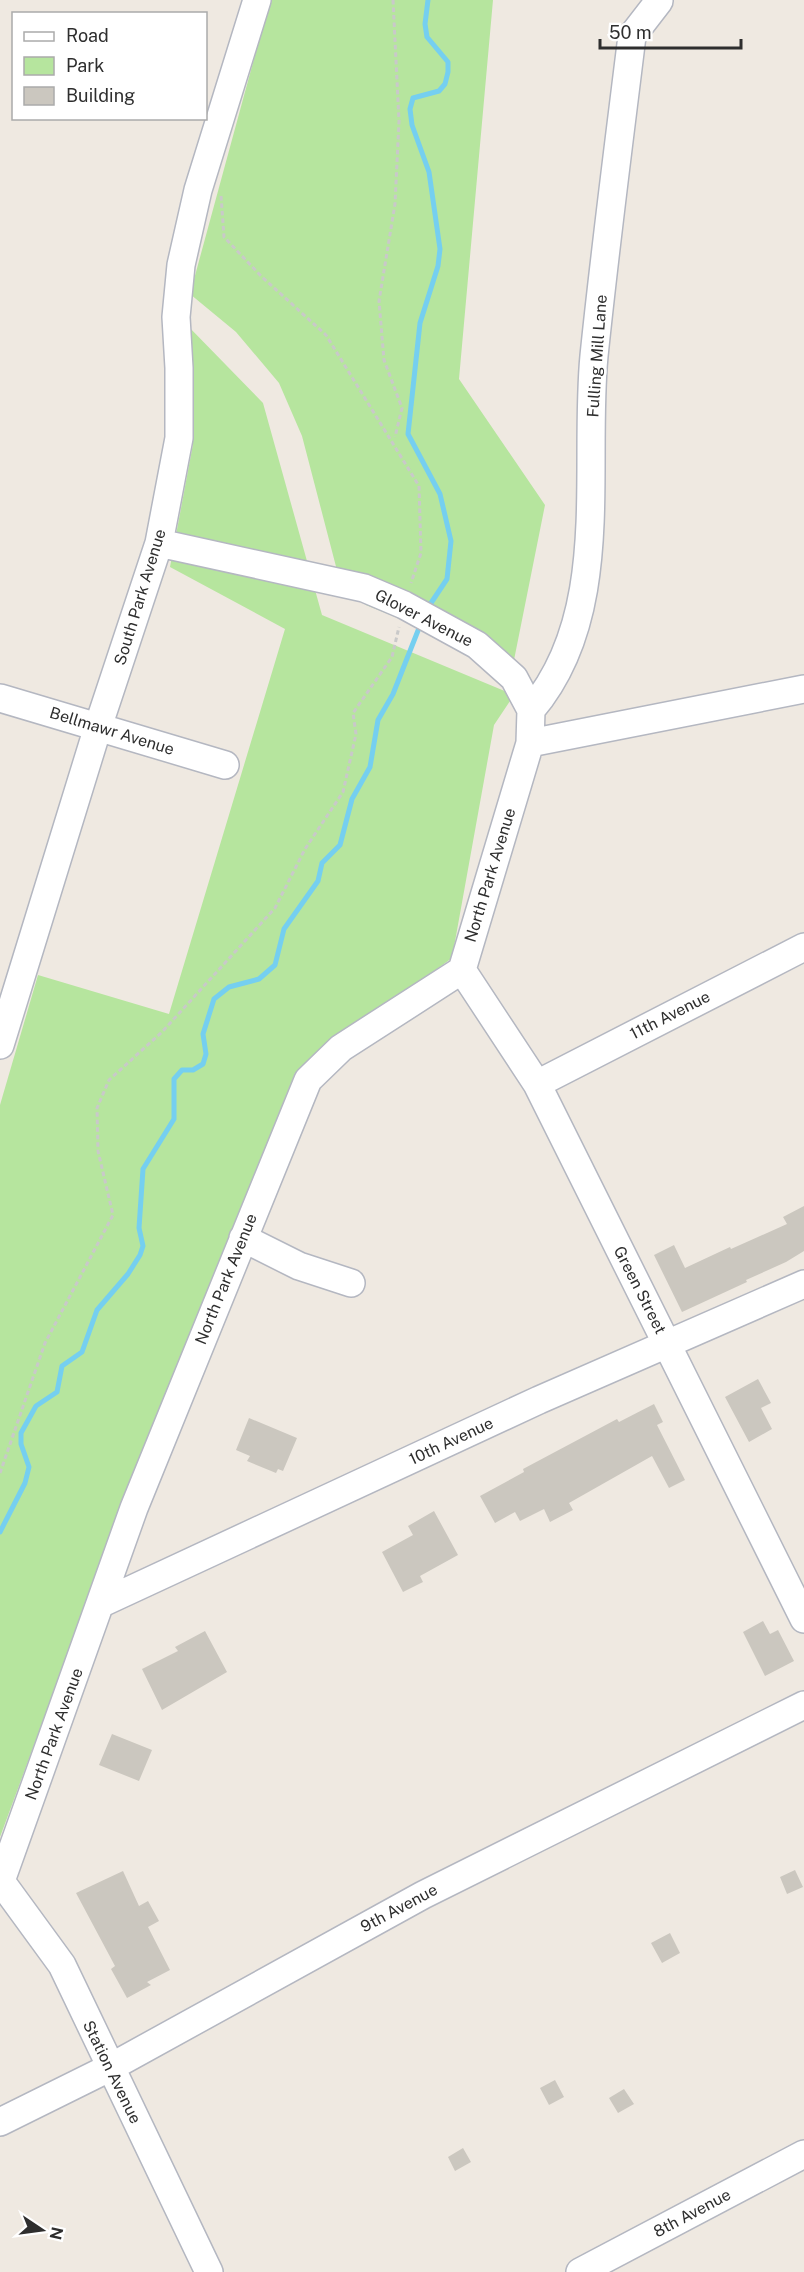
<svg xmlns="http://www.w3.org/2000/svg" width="804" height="2272" viewBox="0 0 804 2272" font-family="'Public Sans',sans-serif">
  <rect width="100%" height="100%" fill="#efe9e1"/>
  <path fill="#b6e59e" d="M270,0H493L459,379L545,505L513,665L366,605L339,578L302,436L279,383L236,332L190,294Z
    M186,324L263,403L322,615L514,695L494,725L452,958L295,1073L127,1494L0,1837V1105L38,975L169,1014L285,629L170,567L193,444Z"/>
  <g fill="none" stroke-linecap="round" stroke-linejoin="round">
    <path stroke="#75cff0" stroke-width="5" d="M427,609L447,579L451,541L440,494L408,434L420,323L438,266L440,249L429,172L412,125L410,109L413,98L439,91L445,84L448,72V62L427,37L425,24L428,0
      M0,1532L25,1483L29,1467L21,1444V1433L36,1406L57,1392L62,1366L82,1352L97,1310L128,1274L140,1255L143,1246L139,1228L143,1169L174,1119V1079L182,1070H193L203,1064L206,1054L203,1034L214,999L229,987L259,979L275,965L284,929L318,881L322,863L340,845L352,799L370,767L378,720L393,694L421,623"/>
  </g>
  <path fill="#cbc7bf" d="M804,1206V1251L786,1262L746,1280L747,1282L682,1312L654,1255L674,1245L685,1268L730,1247L731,1249L787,1224L783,1217Z
    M758,1379L771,1403L761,1408L772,1429L749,1442L725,1397Z
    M654,1404L663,1422L657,1425L685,1480L669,1488L652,1456L569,1503L573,1510L550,1522L544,1509L520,1521L515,1512L495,1523L480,1496L524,1472L523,1469L617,1419L619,1422Z
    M249,1418L297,1438L283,1471L278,1469L276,1473L247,1461L250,1456L236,1450Z
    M434,1511L458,1555L420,1576L423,1582L403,1592L382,1552L413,1535L408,1526Z
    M763,1621L770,1634L778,1630L794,1661L765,1676L743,1632Z
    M205,1631L227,1672L162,1710L142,1669L178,1651L175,1647Z
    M112,1734L152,1750L139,1781L99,1765Z
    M795,1870L803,1887L787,1894L780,1877Z
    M123,1871L139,1906L148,1901L159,1921L148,1927L170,1970L147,1982L151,1985L127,1998L111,1969L115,1966L76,1893Z
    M670,1933L680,1953L662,1963L651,1943Z
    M555,2080L564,2097L549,2105L540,2088Z
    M624,2089L634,2104L618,2113L609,2098Z
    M463,2148L471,2162L455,2171L448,2157Z"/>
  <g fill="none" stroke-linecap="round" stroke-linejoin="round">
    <defs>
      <path id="minor" d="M0,698L225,765
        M531,710C613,614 583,471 594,356C605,249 619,142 632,36L659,1
        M530,743L804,689
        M462,970L537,1084L804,1619
        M0,1045L98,727L159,543L179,438V368L176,317L181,265L198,190L257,0
        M537,1084L804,947
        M243,1238L299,1266L351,1283
        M100,1604L539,1400L804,1284
        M0,1880L62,1965L209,2272
        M1,1881L134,1508L308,1080L341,1048L462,970L530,743L531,710L514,678L477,645L404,605L364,588L159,543
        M0,2122L111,2067L423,1895L804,1705
        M580,2272L804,2154"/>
    </defs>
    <use href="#minor" stroke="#b4b7c1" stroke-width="30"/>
    <path stroke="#c9c9c9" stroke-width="3" stroke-dasharray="4.5 3" stroke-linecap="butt" d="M393,0L399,121L395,204L379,301L384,360L402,408L395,437
      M221,196L224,237L261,276L326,335L419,486L421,553L411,583
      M0,1473L45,1343L113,1215L98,1151L97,1108L109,1080L162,1032L275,908L305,849L343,792L356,734L353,713L392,657L399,627"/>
    <use href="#minor" stroke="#fff" stroke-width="27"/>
  </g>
  <g text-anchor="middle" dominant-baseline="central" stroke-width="5" stroke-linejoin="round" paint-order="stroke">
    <g font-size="16" fill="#2e2e2e" stroke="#fff">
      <text transform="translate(597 356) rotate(-86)">Fulling Mill Lane</text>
      <text transform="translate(140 597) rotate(-73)">South Park Avenue</text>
      <text transform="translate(424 618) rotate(27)">Glover Avenue</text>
      <text transform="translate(112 731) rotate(17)">Bellmawr Avenue</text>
      <text transform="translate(490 875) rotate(-73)">North Park Avenue</text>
      <text transform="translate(670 1015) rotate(-27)">11th Avenue</text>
      <text transform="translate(226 1279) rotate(-68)">North Park Avenue</text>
      <text transform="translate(640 1290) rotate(63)">Green Street</text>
      <text transform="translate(451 1441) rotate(-25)">10th Avenue</text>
      <text transform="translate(54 1734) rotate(-70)">North Park Avenue</text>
      <text transform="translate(399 1908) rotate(-28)">9th Avenue</text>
      <text transform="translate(112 2072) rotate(64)">Station Avenue</text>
      <text transform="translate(692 2213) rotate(-28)">8th Avenue</text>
    </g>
  </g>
  <rect x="12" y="12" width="195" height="108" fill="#ffffff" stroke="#ababab" stroke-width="1.5"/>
  <rect x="24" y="32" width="30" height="9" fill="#ffffff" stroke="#ababab" stroke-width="1.5"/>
  <text x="66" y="42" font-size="18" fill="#2e2e2e">Road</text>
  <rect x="24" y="57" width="30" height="18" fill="#b6e59e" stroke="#ababab" stroke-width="1.5"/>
  <text x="66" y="72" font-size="18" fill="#2e2e2e">Park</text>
  <rect x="24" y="87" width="30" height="18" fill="#cbc7bf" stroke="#ababab" stroke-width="1.5"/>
  <text x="66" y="102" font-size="18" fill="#2e2e2e">Building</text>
  <g transform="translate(42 2230) rotate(103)" stroke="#ffffff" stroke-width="4.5" paint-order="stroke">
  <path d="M0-4.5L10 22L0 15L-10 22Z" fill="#2e2e2e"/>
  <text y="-9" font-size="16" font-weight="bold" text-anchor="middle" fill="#2e2e2e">N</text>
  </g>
  <path d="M600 39v9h141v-9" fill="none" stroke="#2e2e2e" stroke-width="3"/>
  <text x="609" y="39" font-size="18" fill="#2e2e2e" stroke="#ffffff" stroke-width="4.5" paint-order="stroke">50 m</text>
</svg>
